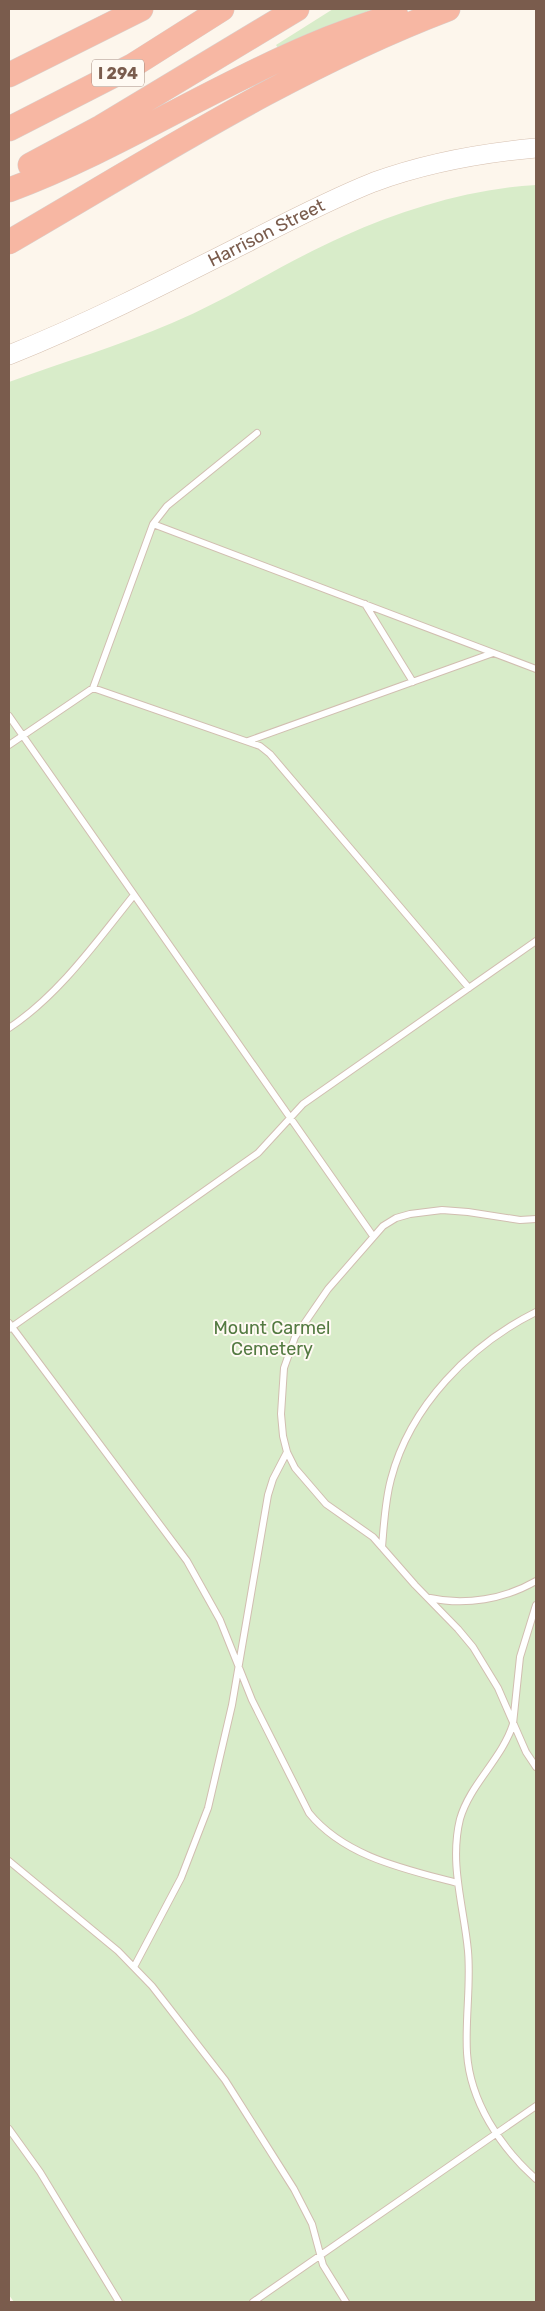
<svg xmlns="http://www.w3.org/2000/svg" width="545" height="2311" viewBox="0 0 545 2311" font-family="Rubik,sans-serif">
  <rect width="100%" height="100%" fill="#fdf6ec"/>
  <path fill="#d8ecc9" d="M333,9H373L278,48L276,45Z
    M536,185V2302H14L9,2295V382C63,362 119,346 172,323C231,298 285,262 344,236C405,209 469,189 536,185Z"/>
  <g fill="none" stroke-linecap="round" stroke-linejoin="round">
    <defs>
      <path id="service" d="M153,524L536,669
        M365,604L413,682
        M93,688L260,746L270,754L469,988
        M9,716L373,1236
        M248,741L493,653
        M9,745L93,688L153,524L167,506L257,433
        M9,1028C59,995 97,941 134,895
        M536,1219L520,1220L468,1212L442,1210L410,1214L396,1218L383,1226L328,1289L295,1337L284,1368L281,1414L283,1436L287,1452L295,1468L326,1504L373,1537L415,1585L458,1629L473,1647L498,1688L526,1752L536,1767
        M9,1323L187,1561L220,1620L252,1700L309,1813C345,1857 405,1869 457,1883
        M9,1329L258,1153L303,1104L536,941
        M382,1547C384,1524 385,1501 391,1479C410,1406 470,1345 536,1312
        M430,1598C465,1606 505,1599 536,1581
        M536,1605L520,1657L513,1724C502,1759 470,1784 460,1819C449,1864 464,1907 468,1951C471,1985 465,2019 467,2053C470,2101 500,2147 536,2179
        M9,1861L118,1951L152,1986L225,2080L294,2189L312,2224L323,2265L346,2302
        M134,1967L181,1878L208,1808L232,1705L268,1495L273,1479L287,1452
        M9,2129L40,2172L119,2302
        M253,2302L536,2106"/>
      <g id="secondary">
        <path id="s1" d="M9,355C91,322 169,282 248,242C289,221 331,199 374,182C426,163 481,153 536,148"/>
      </g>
      <path id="motorway" d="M9,75L141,9
        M9,129L132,66L222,9
        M30,165L101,127L297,9
        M9,190C114,151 208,89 310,46C338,34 367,24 396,15
        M9,242C152,159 293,68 448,9"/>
    </defs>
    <use href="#service" stroke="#d1beb0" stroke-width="8"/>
    <use href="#secondary" stroke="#d6c0b0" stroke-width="20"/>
    <use href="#motorway" stroke="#dad1cd" stroke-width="25"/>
    <use href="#service" stroke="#fff" stroke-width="6"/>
    <use href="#secondary" stroke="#fff" stroke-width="19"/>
    <use href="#motorway" stroke="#f7b7a3" stroke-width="24"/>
  </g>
  <g text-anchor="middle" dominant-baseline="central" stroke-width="4" stroke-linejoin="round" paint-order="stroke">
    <rect fill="#fffaf3" stroke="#a28b7f" stroke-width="1" x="92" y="59.5" width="52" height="27" rx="4"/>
    <g font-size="16" font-weight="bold" fill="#7a5c4d">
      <text x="118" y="73">I 294</text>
    </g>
    <g font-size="18" fill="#7a5c4d" stroke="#fffaf3">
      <text stroke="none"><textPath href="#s1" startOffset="285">Harrison Street</textPath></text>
    </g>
    <g font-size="18" fill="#537a41" stroke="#fffaf3">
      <text x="272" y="1328">Mount Carmel<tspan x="272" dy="21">Cemetery</tspan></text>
    </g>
  </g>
  <rect width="545" height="2311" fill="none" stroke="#7a5c4d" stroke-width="20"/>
</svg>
